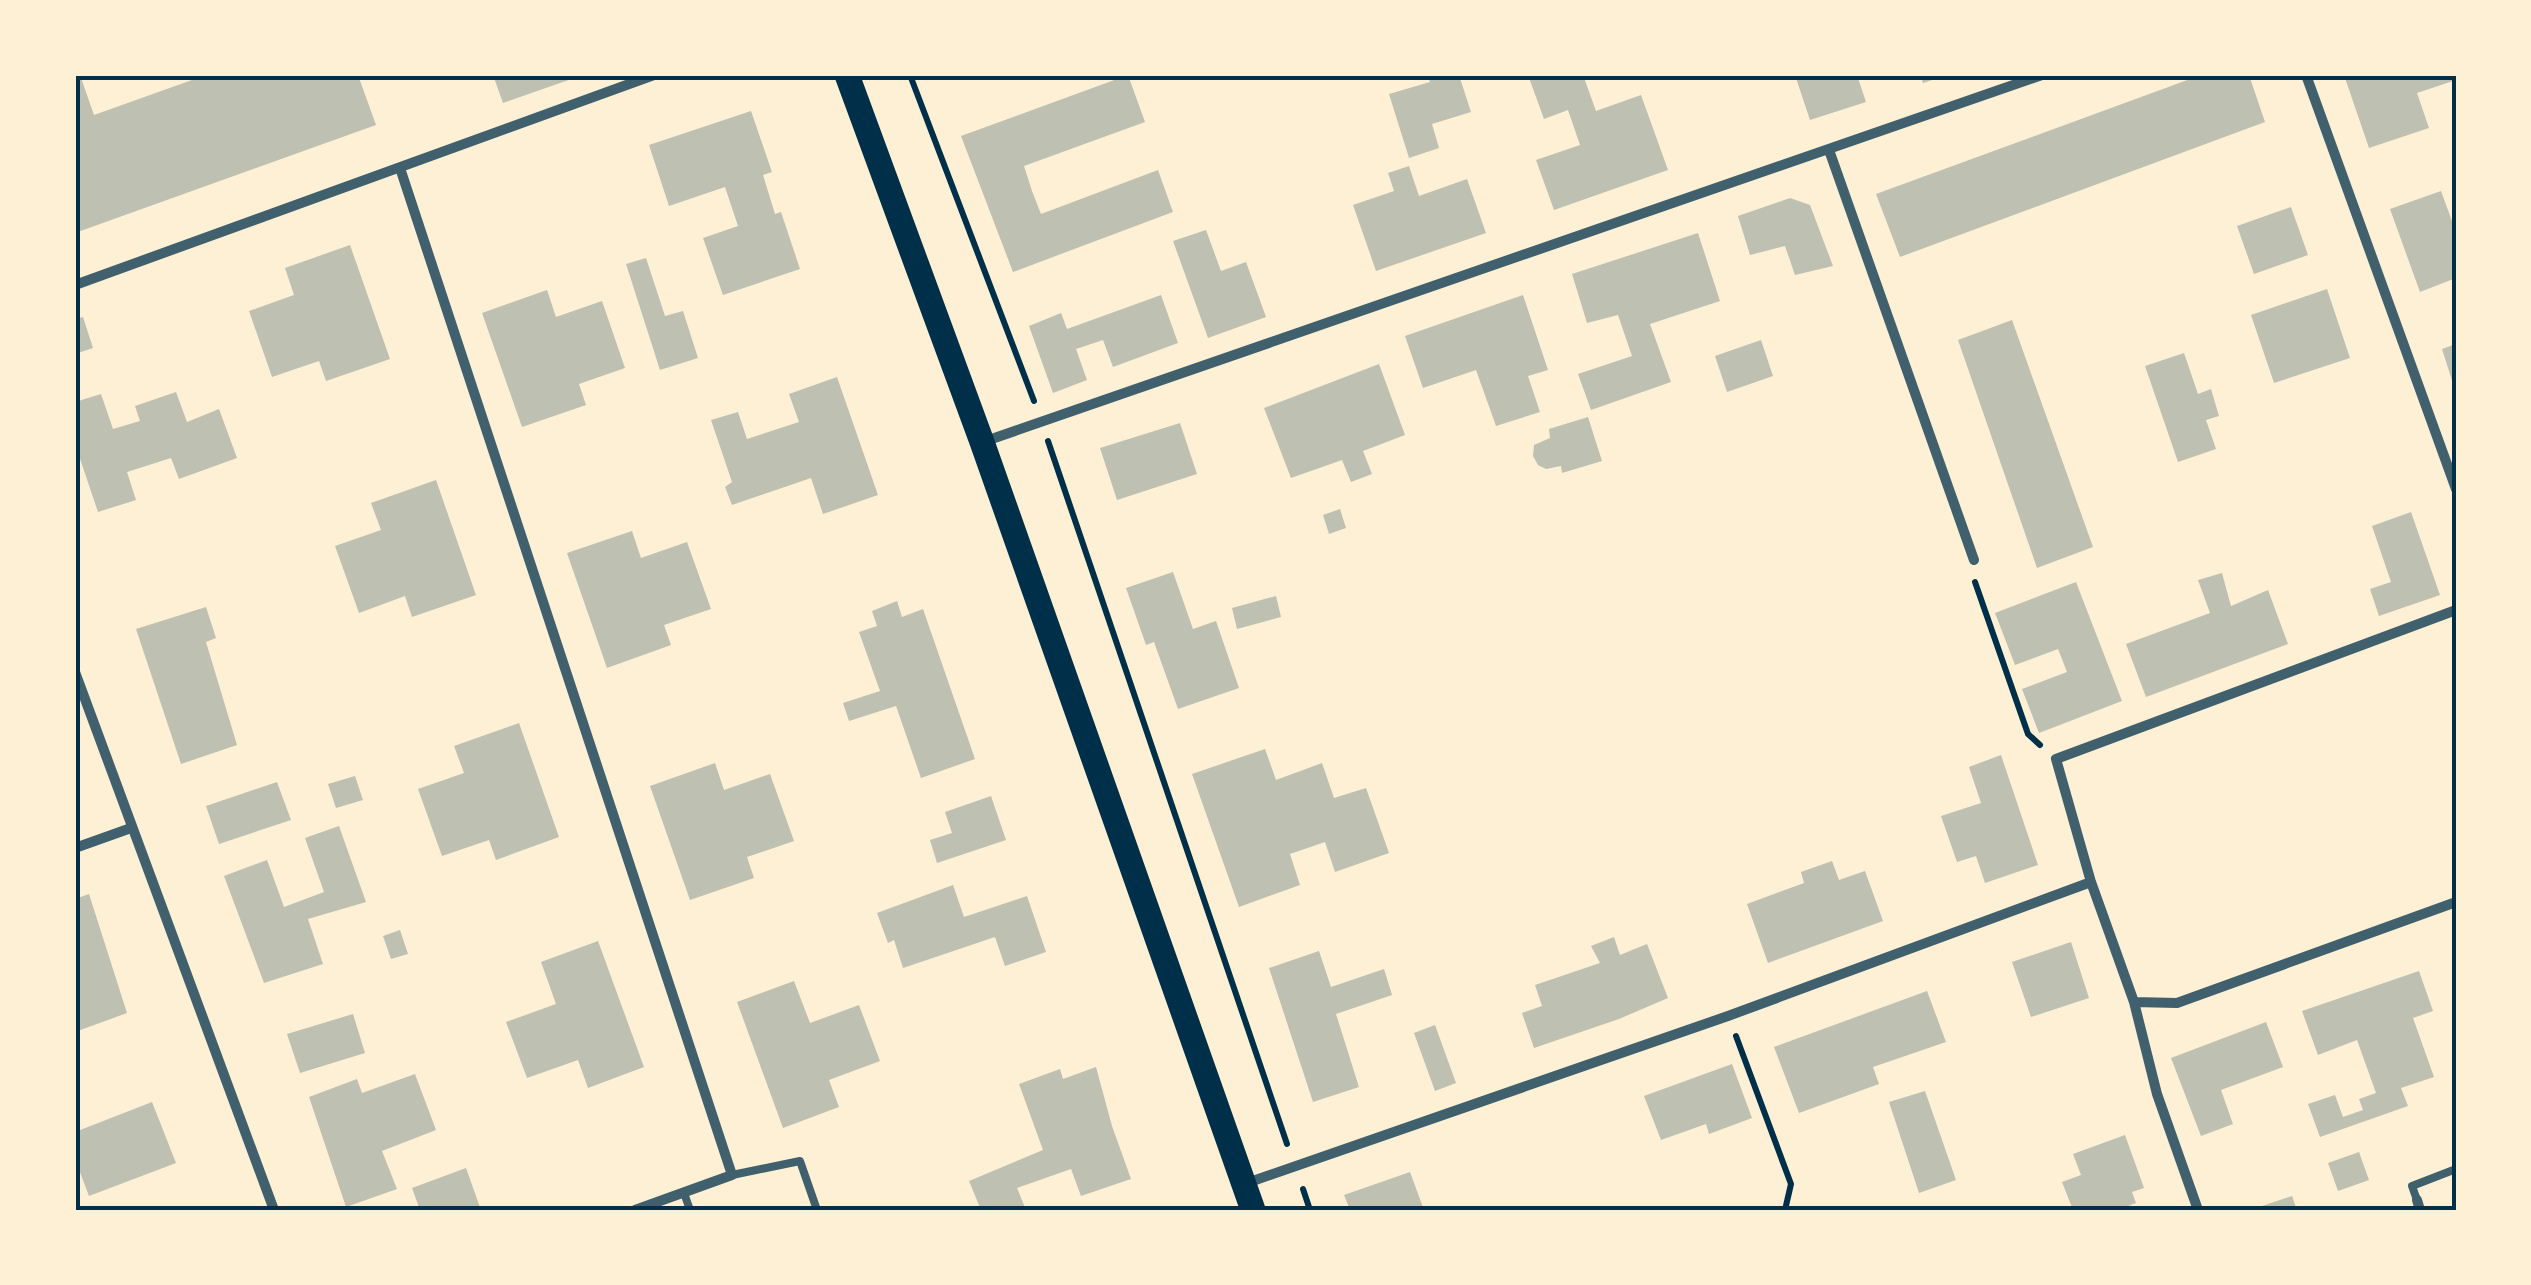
<svg xmlns="http://www.w3.org/2000/svg" width="2531" height="1285" viewBox="0 0 2531 1285" font-family="'Golos Text',sans-serif">
  <rect width="100%" height="100%" fill="#fdf0d5"/>
  <path fill="#bec0b2" d="M75,75H80L94,115L206,75H358L376,125L75,233Z
    M493,75H580V76L503,103Z
    M1128,75L1145,122L1024,166L1032,191L1041,214L1158,170L1173,212L1013,272L961,136Z
    M1427,75H1459L1471,112L1432,124L1439,148L1409,158L1389,94L1430,82Z
    M1528,75H1583L1596,111L1641,95L1668,170L1554,210L1536,160L1580,145L1568,110L1544,119Z
    M1795,75H1857L1866,102L1810,120Z
    M1920,75H1944V76L1923,83Z
    M2201,75H2249L2265,122L1900,257L1876,194Z
    M2344,75H2455L2456,80L2417,93L2429,128L2369,148Z
    M751,111L772,172L763,175L775,214L781,212L800,269L723,295L703,238L738,226L725,187L669,206L649,145Z
    M1409,166L1419,196L1467,179L1486,233L1376,271L1353,205L1394,191L1388,173Z
    M2441,191L2456,232V278L2420,292L2390,209Z
    M1790,198L1810,205L1833,266L1795,275L1785,246L1750,255L1738,216Z
    M2291,207L2308,255L2254,274L2237,226Z
    M1206,230L1221,271L1246,262L1266,317L1208,338L1173,241Z
    M1698,233L1720,301L1650,324L1671,382L1591,410L1578,374L1632,356L1618,315L1587,323L1572,274Z
    M350,245L390,359L326,381L319,361L272,377L249,311L294,295L285,268Z
    M646,258L665,316L683,311L698,358L660,370L626,264Z
    M2327,289L2350,358L2274,383L2251,315Z
    M547,290L556,317L602,301L625,368L579,384L586,405L522,427L482,313Z
    M1161,295L1178,343L1113,367L1103,340L1076,349L1087,380L1053,393L1029,326L1061,313L1067,329Z
    M1523,295L1548,370L1528,376L1540,412L1496,426L1476,370L1423,388L1405,336Z
    M83,317L93,348L75,354V319Z
    M2012,320L2093,547L2037,568L1958,340Z
    M1761,340L1773,376L1727,392L1715,356Z
    M2456,344V390H2455L2442,349Z
    M2184,353L2198,394L2211,389L2219,416L2206,420L2216,449L2178,462L2145,366Z
    M1379,364L1405,435L1363,451L1372,474L1351,482L1342,460L1291,478L1264,408Z
    M837,377L878,495L823,514L811,478L732,505L725,487L732,482L711,420L738,412L747,439L799,422L789,394Z
    M176,392L187,422L219,409L237,458L179,479L171,458L127,472L136,500L98,512L75,444V402L101,394L113,429L140,421L135,406Z
    M1588,417L1602,461L1562,473L1561,466L1546,469L1538,465L1533,456L1534,445L1550,438L1549,429Z
    M1180,423L1197,474L1117,500L1100,448Z
    M436,480L476,595L412,617L405,596L359,613L335,546L381,530L371,503Z
    M1340,509L1346,528L1329,534L1323,515Z
    M2411,512L2440,595L2379,616L2370,589L2391,582L2372,526Z
    M632,531L641,558L687,542L711,609L664,625L671,645L607,668L567,553Z
    M1173,572L1193,629L1216,621L1239,688L1178,709L1154,642L1146,645L1126,588Z
    M2222,573L2231,606L2268,590L2288,644L2146,697L2126,644L2210,613L2198,580Z
    M2076,582L2122,701L2039,733L2022,689L2067,672L2058,649L2015,665L1995,613Z
    M1276,596L1281,617L1237,629L1232,608Z
    M897,601L902,617L923,609L975,759L921,778L896,706L849,721L843,703L880,691L859,632L877,626L872,611Z
    M206,607L216,638L206,642L237,745L181,764L136,629Z
    M519,723L559,837L496,860L489,840L442,856L418,789L464,773L454,746Z
    M1265,749L1276,780L1322,763L1334,798L1366,788L1389,853L1335,872L1325,842L1290,854L1300,885L1239,907L1192,774Z
    M2001,755L2038,865L1985,883L1976,856L1957,862L1941,816L1981,803L1969,767Z
    M715,763L724,790L770,774L794,841L747,857L754,878L690,900L650,786Z
    M355,776L363,800L336,808L328,784Z
    M277,782L291,820L219,844L206,806Z
    M991,796L1006,840L937,863L930,840L952,833L945,812Z
    M339,826L366,902L308,919L323,964L264,983L224,876L267,860L284,907L324,892L305,838Z
    M1832,861L1839,880L1865,871L1883,921L1768,963L1747,904L1804,883L1801,872Z
    M953,885L964,917L1027,896L1046,952L1005,966L995,937L903,968L894,940L888,943L877,913Z
    M89,894L127,1013L75,1032V899Z
    M400,930L408,954L391,959L383,936Z
    M1614,937L1620,955L1647,944L1668,998L1619,1019L1534,1048L1522,1013L1542,1006L1535,985L1600,963L1591,946Z
    M598,941L644,1067L588,1088L578,1060L527,1078L506,1022L556,1004L541,962Z
    M2071,942L2089,998L2031,1017L2012,962Z
    M1319,951L1331,987L1384,969L1392,995L1336,1014L1359,1087L1313,1102L1269,968Z
    M2419,971L2433,1011L2413,1018L2434,1077L2401,1088L2408,1106L2320,1137L2308,1104L2335,1095L2343,1117L2363,1110L2359,1099L2376,1093L2357,1040L2318,1055L2302,1011Z
    M794,981L810,1023L859,1005L880,1061L829,1080L839,1107L783,1128L737,1002Z
    M1927,991L1946,1042L1873,1067L1879,1084L1799,1113L1774,1047Z
    M353,1014L365,1053L300,1073L287,1034Z
    M2266,1022L2283,1067L2221,1090L2233,1124L2201,1136L2171,1058Z
    M1435,1025L1456,1083L1435,1091L1414,1033Z
    M1732,1064L1752,1118L1709,1134L1706,1124L1661,1140L1644,1096Z
    M1096,1067L1112,1126L1131,1179L1081,1196L1071,1169L1017,1188L1026,1210H981L969,1181L1043,1150L1019,1084L1060,1069L1063,1079Z
    M415,1074L436,1130L382,1151L397,1189L346,1207L309,1097L357,1079L362,1093Z
    M1925,1091L1956,1180L1919,1193L1889,1102Z
    M152,1102L176,1163L89,1196L75,1159V1132Z
    M2125,1135L2144,1188L2132,1192L2136,1203L2118,1210H2073L2062,1182L2081,1175L2073,1154Z
    M2359,1152L2369,1180L2338,1191L2328,1163Z
    M466,1168L481,1210H420L412,1188Z
    M1410,1172L1424,1210H1350L1344,1195Z
    M2292,1196L2297,1210H2253V1209Z"/>
  <g fill="none" stroke-linecap="round" stroke-linejoin="round">
    <path stroke="#003049" stroke-width="6" d="M910,75L1034,401
      M1048,441L1287,1144
      M1975,582L2028,734L2040,745
      M1736,1036L1791,1184L1785,1210
      M1303,1189L1310,1210"/>
    <path stroke="#3f606c" stroke-width="8" d="M732,1175L800,1161L817,1210
      M684,1193L690,1210
      M2417,1200L2412,1186L2456,1169"/>
    <path stroke="#3f606c" stroke-width="10" d="M2306,75L2456,489
      M1829,150L1974,560
      M400,168L732,1175L635,1210
      M75,285L654,75
      M983,442L2042,75
      M2456,610L2056,759L2091,882L2134,1002L2177,1003L2456,902
      M75,672L274,1210
      M75,848L131,828
      M2134,1002L2157,1094L2198,1210
      M1244,1184L1728,1016L2091,882
      M2417,1200L2420,1210"/>
    <path stroke="#003049" stroke-width="25" d="M847,75L982,442L1253,1210"/>
  </g>
  <rect width="2531" height="1285" fill="none" stroke="#fdf0d5" stroke-width="155"/>
  <rect x="78" y="78" width="2376" height="1130" fill="none" stroke="#003049" stroke-width="4"/>
</svg>
